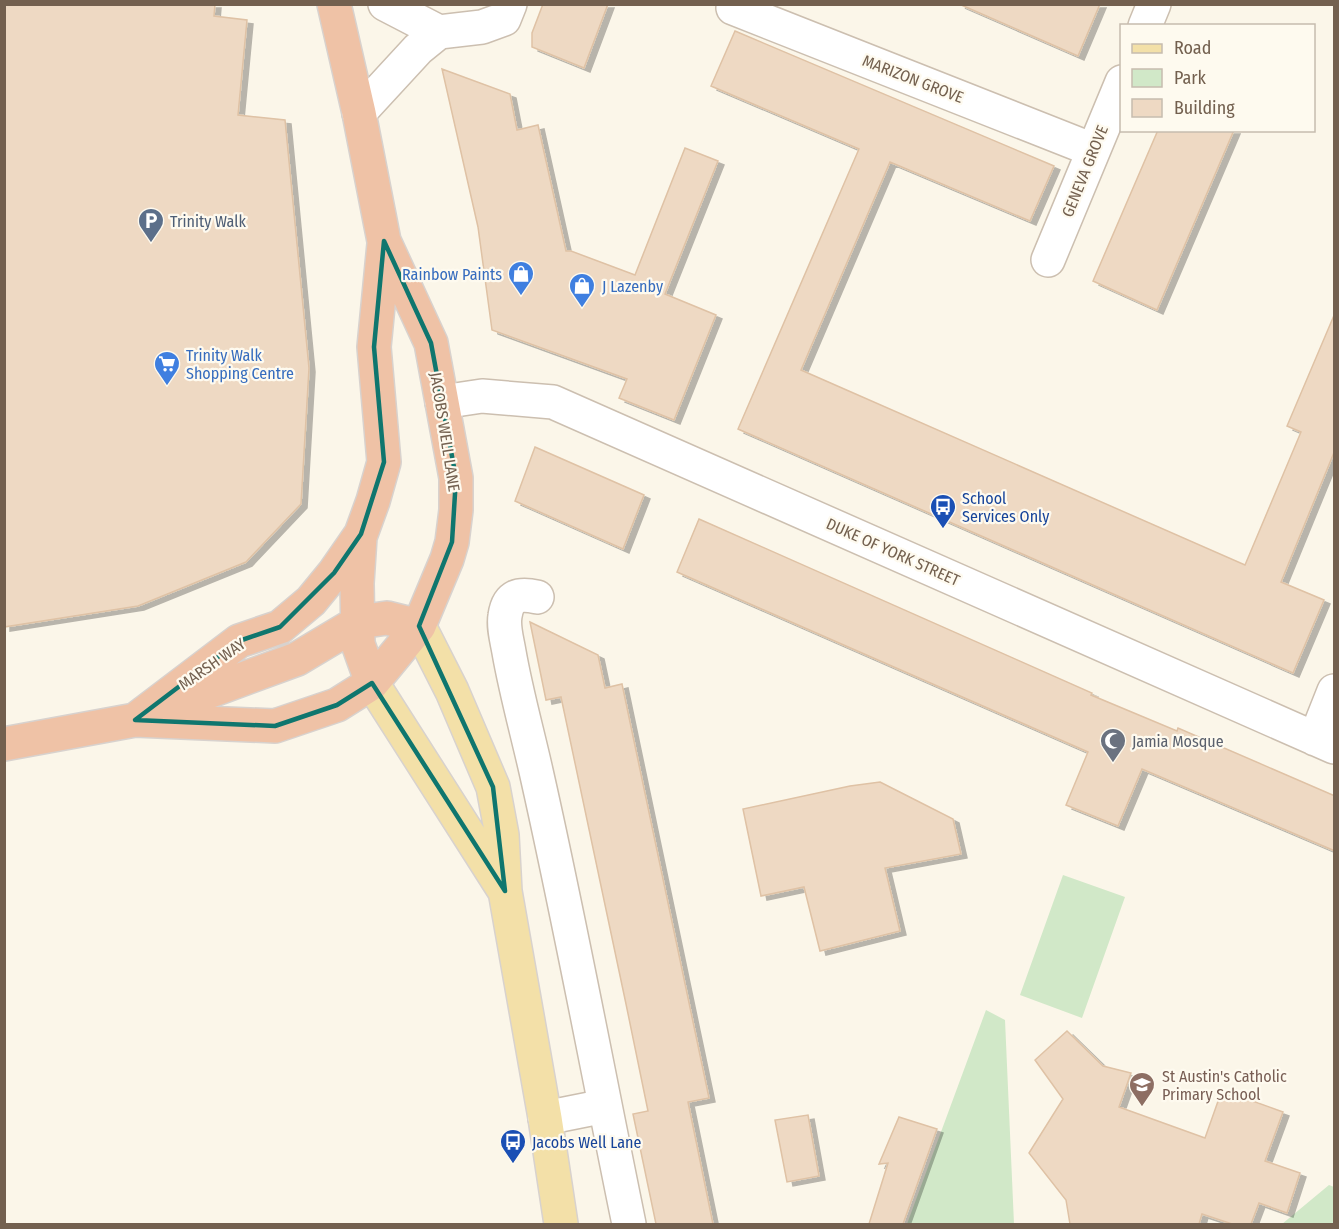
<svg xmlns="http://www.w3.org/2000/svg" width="1339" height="1229" viewBox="0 0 1339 1229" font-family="'Fira Sans Condensed',sans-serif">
  <defs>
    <filter id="shadow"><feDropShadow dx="6" dy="4" stdDeviation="0" flood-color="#0004"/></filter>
  </defs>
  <rect width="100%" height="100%" fill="#fbf6e9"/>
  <path fill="#d1e8c8" d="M1063,875L1125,897L1082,1018L1020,995Z
    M986,1010L1005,1020L1014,1224H907Z
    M1329,1185L1334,1187V1224H1282Z"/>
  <path fill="#eed9c3" stroke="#dfc2a5" stroke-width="1.5" filter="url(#shadow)" d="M4,4H215L214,16L247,20L238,115L285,120L309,368L301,504L246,562L138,606L4,627Z
    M543,4H608L584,68L532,47V33Z
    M959,4H1100L1078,56Z
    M735,31L1054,166L1030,221L890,162L801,370L1245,565L1301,432L1287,426L1335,313V450L1281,582L1324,600L1293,673L738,429L859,149L711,86Z
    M442,69L510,94L517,130L538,125L566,251H571L635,275L685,148L718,161L665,294L716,315L674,420L619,398L627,379L492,330L478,227Z
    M1158,130H1234L1157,310L1093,281Z
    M535,447L644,495L623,549L515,501Z
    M699,519L1092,693L1091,695L1177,731L1178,728L1335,796V851L1142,769L1118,826L1066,805L1088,752L677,572Z
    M530,622L598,655L605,688L622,684L709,1098L688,1102L713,1224H656L633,1114L648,1111L626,1004L561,697L546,700Z
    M880,782L953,819L961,854L885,868L900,931L820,951L804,887L761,896L743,809L850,786Z
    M1067,1031L1103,1066L1131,1073L1119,1107L1205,1138L1222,1090L1283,1112L1265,1161L1300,1173L1287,1213L1259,1203L1251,1224H1232L1202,1214L1199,1224H1070L1066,1200L1029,1153L1063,1099L1035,1060Z
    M808,1115L819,1176L787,1182L775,1120Z
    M899,1117L937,1129L903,1224H869L888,1163L879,1164Z"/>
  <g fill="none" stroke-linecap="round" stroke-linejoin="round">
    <defs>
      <path id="street" d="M385,4L439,32
        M736,4L733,8L1093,150
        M1145,26L1154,4
        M359,113L418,49L439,32L482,27L504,19L510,4
        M1048,260L1122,82
        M442,402L482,396L553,402L1334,747
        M537,597C519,593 508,595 505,616C503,627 507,640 509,652C516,692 527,731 536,771C570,921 598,1073 629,1224
        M1315,739L1334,691
        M545,1118L605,1106"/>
      <path id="primary" d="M419,626L452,691L493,787L502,835L505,891L545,1118L561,1224
        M372,683L504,890"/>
      <path id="highway" d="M360,537L357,583L358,644L372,683
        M170,706L297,659L359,622L387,618L419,626
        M135,720L239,641L280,627L311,601L334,573L361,534L373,501L384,462L374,347L384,244
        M4,744L135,720L275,726L337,705L372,683L419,626L447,559L452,542L456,510V478L431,343L384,241L359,113L334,4"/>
    </defs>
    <use href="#street" stroke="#ccbfb0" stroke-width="36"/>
    <use href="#primary" stroke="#d8d2ce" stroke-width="36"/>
    <use href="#highway" stroke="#d8d2ce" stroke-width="36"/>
    <use href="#street" stroke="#fff" stroke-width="33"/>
    <use href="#primary" stroke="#f3e0a8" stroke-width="33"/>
    <use href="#highway" stroke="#efc2a6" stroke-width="33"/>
  </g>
  <path fill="none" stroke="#0f766e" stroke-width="4.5" stroke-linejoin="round" d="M384,241L431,343L456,478L452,542L419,626L493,787L505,891L372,683L337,705L275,726L135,720L239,641L280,627L334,573L361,534L384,462L374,347Z"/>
  <defs>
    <symbol id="parking-pin" viewBox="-11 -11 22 30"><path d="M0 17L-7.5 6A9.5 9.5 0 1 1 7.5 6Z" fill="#5c6f8a" stroke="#fefaef"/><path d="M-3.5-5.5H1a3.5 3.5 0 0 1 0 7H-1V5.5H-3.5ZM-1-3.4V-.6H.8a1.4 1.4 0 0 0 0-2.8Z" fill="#fff"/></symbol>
    <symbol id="shop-pin" viewBox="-11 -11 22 30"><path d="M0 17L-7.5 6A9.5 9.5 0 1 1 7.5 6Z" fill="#3f7fe0" stroke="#fefaef"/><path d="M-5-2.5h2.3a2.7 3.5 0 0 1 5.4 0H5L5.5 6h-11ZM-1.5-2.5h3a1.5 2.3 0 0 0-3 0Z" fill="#fff"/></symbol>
    <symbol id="supermarket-pin" viewBox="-11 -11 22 30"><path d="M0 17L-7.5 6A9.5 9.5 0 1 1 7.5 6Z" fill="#3f7fe0" stroke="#fefaef"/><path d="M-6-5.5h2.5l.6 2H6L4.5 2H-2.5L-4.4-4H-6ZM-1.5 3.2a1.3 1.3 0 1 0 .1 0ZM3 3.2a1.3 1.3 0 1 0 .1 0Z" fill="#fff"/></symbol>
    <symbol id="bus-pin" viewBox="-11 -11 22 30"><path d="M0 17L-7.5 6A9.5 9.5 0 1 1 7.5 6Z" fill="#1a4fb4" stroke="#fefaef"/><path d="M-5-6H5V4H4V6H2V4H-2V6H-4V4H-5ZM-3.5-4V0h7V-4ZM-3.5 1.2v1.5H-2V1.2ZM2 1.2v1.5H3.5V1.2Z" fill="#fff"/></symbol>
    <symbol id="mosque-pin" viewBox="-11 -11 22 30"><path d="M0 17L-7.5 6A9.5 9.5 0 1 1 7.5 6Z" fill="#6b7280" stroke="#fefaef"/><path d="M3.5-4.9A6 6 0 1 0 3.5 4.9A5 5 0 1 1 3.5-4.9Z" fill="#fff"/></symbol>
    <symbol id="school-pin" viewBox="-11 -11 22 30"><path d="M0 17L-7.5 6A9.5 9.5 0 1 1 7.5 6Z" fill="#8d6e63" stroke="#fefaef"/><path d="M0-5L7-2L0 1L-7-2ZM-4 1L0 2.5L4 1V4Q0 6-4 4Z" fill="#fff"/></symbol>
  </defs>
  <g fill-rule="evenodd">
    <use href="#parking-pin" x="136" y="206" width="30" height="40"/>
    <use href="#shop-pin" x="506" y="259" width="30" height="40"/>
    <use href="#shop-pin" x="567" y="271" width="30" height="40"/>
    <use href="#supermarket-pin" x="152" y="349" width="30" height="40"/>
    <use href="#bus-pin" x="928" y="492" width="30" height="40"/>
    <use href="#mosque-pin" x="1098" y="726" width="30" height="40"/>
    <use href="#school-pin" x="1127" y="1070" width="30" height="40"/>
    <use href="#bus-pin" x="498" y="1127" width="30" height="40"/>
  </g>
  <g text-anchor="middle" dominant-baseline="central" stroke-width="4.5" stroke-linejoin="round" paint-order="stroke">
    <g font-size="16" fill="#73604f" stroke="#fefaef">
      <text transform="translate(913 79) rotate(21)">MARIZON GROVE</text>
      <text transform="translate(1085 171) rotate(-68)">GENEVA GROVE</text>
      <text transform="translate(445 432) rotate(81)">JACOBS WELL LANE</text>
      <text transform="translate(893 552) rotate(24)">DUKE OF YORK STREET</text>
      <text transform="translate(212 664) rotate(-35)">MARSH WAY</text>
    </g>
    <g font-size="16" fill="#4e5e75" stroke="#fefaef" text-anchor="start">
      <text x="170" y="221">Trinity Walk</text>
    </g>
    <g font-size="16" fill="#366cbe" stroke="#fefaef" text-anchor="start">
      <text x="502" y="274" text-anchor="end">Rainbow Paints</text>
      <text x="602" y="286">J Lazenby</text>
      <text x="186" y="355">Trinity Walk<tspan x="186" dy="18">Shopping Centre</tspan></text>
    </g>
    <g font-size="16" fill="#164399" stroke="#fefaef" text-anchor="start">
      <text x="962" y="498">School<tspan x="962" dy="18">Services Only</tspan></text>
      <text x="532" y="1142">Jacobs Well Lane</text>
    </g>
    <g font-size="16" fill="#5b616d" stroke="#fefaef" text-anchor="start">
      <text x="1132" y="741">Jamia Mosque</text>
    </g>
    <g font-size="16" fill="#785e54" stroke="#fefaef" text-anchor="start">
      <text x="1162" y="1076">St Austin's Catholic<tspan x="1162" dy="18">Primary School</tspan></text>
    </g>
  </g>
  <rect width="1339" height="1229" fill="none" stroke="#73604f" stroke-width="12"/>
  <rect x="1120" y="24" width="195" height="108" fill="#fefaef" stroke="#c6bcaf" stroke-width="1.5"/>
  <rect x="1132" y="44" width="30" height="9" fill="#f3e0a8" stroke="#c6bcaf" stroke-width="1.5"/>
  <text x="1174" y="54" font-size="18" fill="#73604f">Road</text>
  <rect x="1132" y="69" width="30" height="18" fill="#d1e8c8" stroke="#c6bcaf" stroke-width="1.5"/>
  <text x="1174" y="84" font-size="18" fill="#73604f">Park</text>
  <rect x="1132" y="99" width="30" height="18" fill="#eed9c3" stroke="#c6bcaf" stroke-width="1.5"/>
  <text x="1174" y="114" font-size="18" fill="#73604f">Building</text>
</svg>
